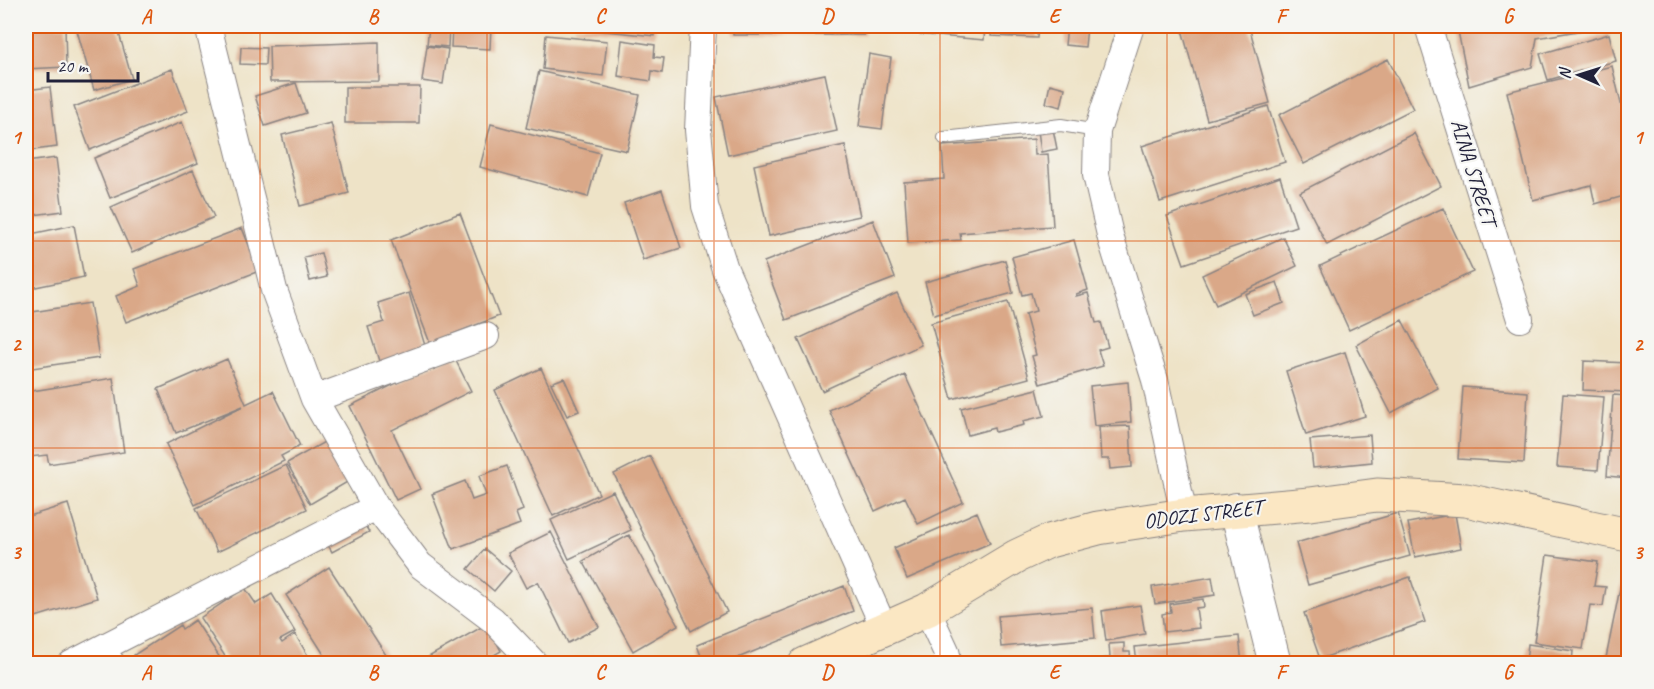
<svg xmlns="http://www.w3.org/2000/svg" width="1654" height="689" viewBox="0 0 1654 689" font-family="Caveat,sans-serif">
  <rect width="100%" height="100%" fill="#f6f6f2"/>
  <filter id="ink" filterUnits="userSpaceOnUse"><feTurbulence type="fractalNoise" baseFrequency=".0167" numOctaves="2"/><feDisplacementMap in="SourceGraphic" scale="12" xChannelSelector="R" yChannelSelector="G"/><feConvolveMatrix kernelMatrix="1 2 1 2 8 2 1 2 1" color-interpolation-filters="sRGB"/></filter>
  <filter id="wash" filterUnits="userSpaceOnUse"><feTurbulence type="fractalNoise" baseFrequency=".008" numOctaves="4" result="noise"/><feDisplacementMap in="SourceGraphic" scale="24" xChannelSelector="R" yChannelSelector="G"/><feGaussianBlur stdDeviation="1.35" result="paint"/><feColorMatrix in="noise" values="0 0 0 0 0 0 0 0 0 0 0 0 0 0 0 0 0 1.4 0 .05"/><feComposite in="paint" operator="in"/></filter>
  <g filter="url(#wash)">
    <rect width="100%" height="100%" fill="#eee3c7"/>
    <g id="blocks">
      <path fill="#daa888" d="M26,26H65L66,67L26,69Z
        M83,26H117L132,79L94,90L76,27Z
        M429,26H449L448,47L427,45Z
        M452,26H491L490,49L451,47Z
        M575,26H656L655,36L575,28Z
        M733,26H864V35H733Z
        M917,26H985L984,40L916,34Z
        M991,26H1038L1037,38L991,36Z
        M1067,26L1087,27L1085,47L1065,45Z
        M1181,26H1249L1270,103L1207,120Z
        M1457,26H1600V27L1537,38L1532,67L1469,86Z
        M1609,34L1616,61L1548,80L1540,54Z
        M546,35L607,41L603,76L543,69Z
        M622,40L655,45L654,57L664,58L662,73L652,71L651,81L618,76Z
        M379,42V81L270,82L269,46Z
        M427,46L448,49L443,84L422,81Z
        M241,47L266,48L265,65L240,64Z
        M869,54L891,58L882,129L859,126Z
        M1388,59L1413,109L1304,164L1279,115Z
        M1612,66L1628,133V195L1595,204L1591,185L1533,200L1507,92Z
        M172,69L188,111L90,150L74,107Z
        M539,71L640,95L627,151L526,128Z
        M825,74L837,131L728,155L716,97Z
        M296,83L306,113L265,126L255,96Z
        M1050,84L1065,88L1061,107L1046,103Z
        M50,87L57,147L26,151V90Z
        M345,87H420L419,123H345Z
        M1268,106L1285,162L1160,202L1142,146Z
        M182,122L198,163L110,198L94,158Z
        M331,123L349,193L300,206L282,135Z
        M491,124L600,153L588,197L480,167Z
        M1053,129L1057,149L1041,152L1038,131Z
        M1414,133L1441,186L1327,245L1300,192Z
        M1034,139L1035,155L1048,154L1053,226L960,233L961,240L908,243L904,182L944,179L942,146Z
        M845,145L860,216L769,236L754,165Z
        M56,158L63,211L26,216V162Z
        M193,170L214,217L132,253L111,207Z
        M1280,177L1296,226L1184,264L1167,216Z
        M662,190L681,248L643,260L624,203Z
        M1443,208L1473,272L1349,330L1320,266Z
        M460,213L499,316L430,343L391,240Z
        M873,220L895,278L786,320L764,262Z
        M74,225L84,277L26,289V235Z
        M242,228L259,271L126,322L116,296L140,286L134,269Z
        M1283,237L1297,266L1216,305L1202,275Z
        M1074,240L1088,290L1076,294V296L1088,293L1096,323L1101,322L1108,347L1098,350L1103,366L1040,384L1032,356L1036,355L1025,314L1036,311L1031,293L1022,295L1012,257Z
        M321,253L327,277L310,281L304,257Z
        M1005,260L1013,293L934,315L925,282Z
        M1277,282L1284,303L1253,315L1245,294Z
        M409,293L426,349L380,364L368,327L384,322L378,303Z
        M897,293L921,345L822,391L798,339Z
        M1008,302L1029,378L952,399L931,323Z
        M90,303L99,358L26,369V313Z
        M1402,320L1438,388L1391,413L1356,345Z
        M1345,352L1365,416L1306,435L1286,371Z
        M453,355L471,391L392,430L420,489L396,500L350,406Z
        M227,359L246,404L273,391L300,446L281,456L284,461L195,505L166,444L243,406L176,433L158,389Z
        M1584,361L1628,363L1627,392L1583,390Z
        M541,368L599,494L553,516L495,390Z
        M905,375L963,502L918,524L905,497L875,511L829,410Z
        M113,378L124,452L49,464L47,455L30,457V455L26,456V392Z
        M564,378L579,411L567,416L551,383Z
        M1128,382L1131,422L1094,426L1090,386Z
        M1463,387L1528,392L1524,463L1458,459Z
        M1037,389L1044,416L1023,421L1024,425L995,432L994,428L968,435L961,408Z
        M1563,394L1604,397L1598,470L1557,467Z
        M1613,395L1628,396V478L1607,476Z
        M1130,426L1132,467L1110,469L1109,459H1101L1099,427Z
        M1370,435L1372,462L1313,468L1310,440Z
        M326,441L349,481L310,504L287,463Z
        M650,456L727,612L691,631L614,474Z
        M286,465L307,509L217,552L196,508Z
        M507,466L523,510L516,513L520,524L453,549L432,494L465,481L472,500L486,495L479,476Z
        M613,491L631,530L569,559L551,520Z
        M68,504L97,598L26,620V517Z
        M977,512L990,543L907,579L894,548Z
        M1398,513L1410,556L1308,585L1296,543Z
        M1455,514L1461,548L1415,557L1408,523Z
        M362,520L369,532L332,552L325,540Z
        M551,532L599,627L568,643L538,582L526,588L508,553Z
        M629,535L678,625L633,651L583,561Z
        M485,549L511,571L494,591L468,569Z
        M1627,553H1628V662L1606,658Z
        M1547,555L1598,562L1594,586L1606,587L1603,606L1590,605L1583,649L1534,642Z
        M329,567L388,658L380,664H330L286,595Z
        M1212,577L1215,595L1155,604L1152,587Z
        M1410,577L1425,622L1320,659L1304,613Z
        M844,586L853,611L723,664H704L697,645Z
        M245,588L256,604L272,594L295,632L280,640L282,643L295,634L313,664H230L200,618Z
        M1203,599L1204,607L1196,608L1199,628L1164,632L1162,614L1171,612L1170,604Z
        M1140,605L1145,634L1106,641L1102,611Z
        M1092,608L1095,638L1001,647L998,616Z
        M195,620L224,664H139L134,655L180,625L182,629Z
        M487,624L501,651L479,664H425L423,660Z
        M1239,636L1242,664H1137L1135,647Z
        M1124,643V652H1130L1131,664H1057V662L1110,658L1109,644Z
        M1528,644L1573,651L1572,664L1526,662Z
        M1436,658L1438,664H1417V663Z"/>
    </g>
  </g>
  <g filter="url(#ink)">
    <use href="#blocks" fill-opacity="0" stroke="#888281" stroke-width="1.5"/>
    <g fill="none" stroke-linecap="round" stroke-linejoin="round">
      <defs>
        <path id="service" d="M944,138L1061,125L1097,131
          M106,644L121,664"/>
        <path id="minor" d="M208,26L274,290L314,399L376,507L420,565L493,620L535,664
          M703,26L698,130L705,206L725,269L884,628
          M1131,26L1097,131L1096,175L1111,239L1155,380L1184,515
          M1428,26L1520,319
          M314,399L486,336
          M927,610L946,651L949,664
          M71,664L376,507"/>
        <path id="tertiary" d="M1236,509L1275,664"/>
        <path id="secondary" d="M805,664L927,610L1017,556L1049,541L1098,528L1184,515L1310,504L1377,495L1466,500L1628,535"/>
      </defs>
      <use href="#service" stroke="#888281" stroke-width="14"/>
      <use href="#minor" stroke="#888281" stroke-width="28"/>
      <use href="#tertiary" stroke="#888281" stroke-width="34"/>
      <use href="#secondary" stroke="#888281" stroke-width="35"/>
      <use href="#service" stroke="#fff" stroke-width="12"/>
      <use href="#minor" stroke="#fff" stroke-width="26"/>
      <use href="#tertiary" stroke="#fff" stroke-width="32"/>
      <use href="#secondary" stroke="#fbe7c3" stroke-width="33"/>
    </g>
  </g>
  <path fill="none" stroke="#de560e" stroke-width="1.5" stroke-opacity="0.55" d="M260,26V664M487,26V664M714,26V664M940,26V664M1167,26V664M1394,26V664M26,241H1628M26,448H1628"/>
  <g text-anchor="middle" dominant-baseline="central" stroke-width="4.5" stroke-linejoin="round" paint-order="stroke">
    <g font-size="21" fill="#22223b" stroke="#f6f6f2">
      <text transform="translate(1474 172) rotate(73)">AINA STREET</text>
      <text transform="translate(1203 514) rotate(-7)">ODOZI STREET</text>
    </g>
  </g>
  <rect width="1654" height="689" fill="none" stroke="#f6f6f2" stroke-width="66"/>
  <g transform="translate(1579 75) rotate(273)" stroke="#f6f6f2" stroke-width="4.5" paint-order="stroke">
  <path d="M0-4.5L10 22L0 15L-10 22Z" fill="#22223b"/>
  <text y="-9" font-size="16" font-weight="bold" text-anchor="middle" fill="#22223b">N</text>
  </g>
  <path d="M48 72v9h90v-9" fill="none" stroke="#22223b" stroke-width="3"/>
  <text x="57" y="72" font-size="18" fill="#22223b" stroke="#f6f6f2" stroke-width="4.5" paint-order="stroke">20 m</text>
  <rect x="33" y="33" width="1588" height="623" fill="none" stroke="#de560e" stroke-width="2"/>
  <g font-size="20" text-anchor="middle" font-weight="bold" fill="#de560e">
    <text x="146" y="23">A</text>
    <text x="373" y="23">B</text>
    <text x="600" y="23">C</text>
    <text x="827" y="23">D</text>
    <text x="1054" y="23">E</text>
    <text x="1281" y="23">F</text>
    <text x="1508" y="23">G</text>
    <text x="16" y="144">1</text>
    <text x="1638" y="144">1</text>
    <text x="16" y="351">2</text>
    <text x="1638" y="351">2</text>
    <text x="16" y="559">3</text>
    <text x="1638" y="559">3</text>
    <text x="146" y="679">A</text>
    <text x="373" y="679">B</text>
    <text x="600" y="679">C</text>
    <text x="827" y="679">D</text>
    <text x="1054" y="679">E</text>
    <text x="1281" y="679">F</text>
    <text x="1508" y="679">G</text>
  </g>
</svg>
